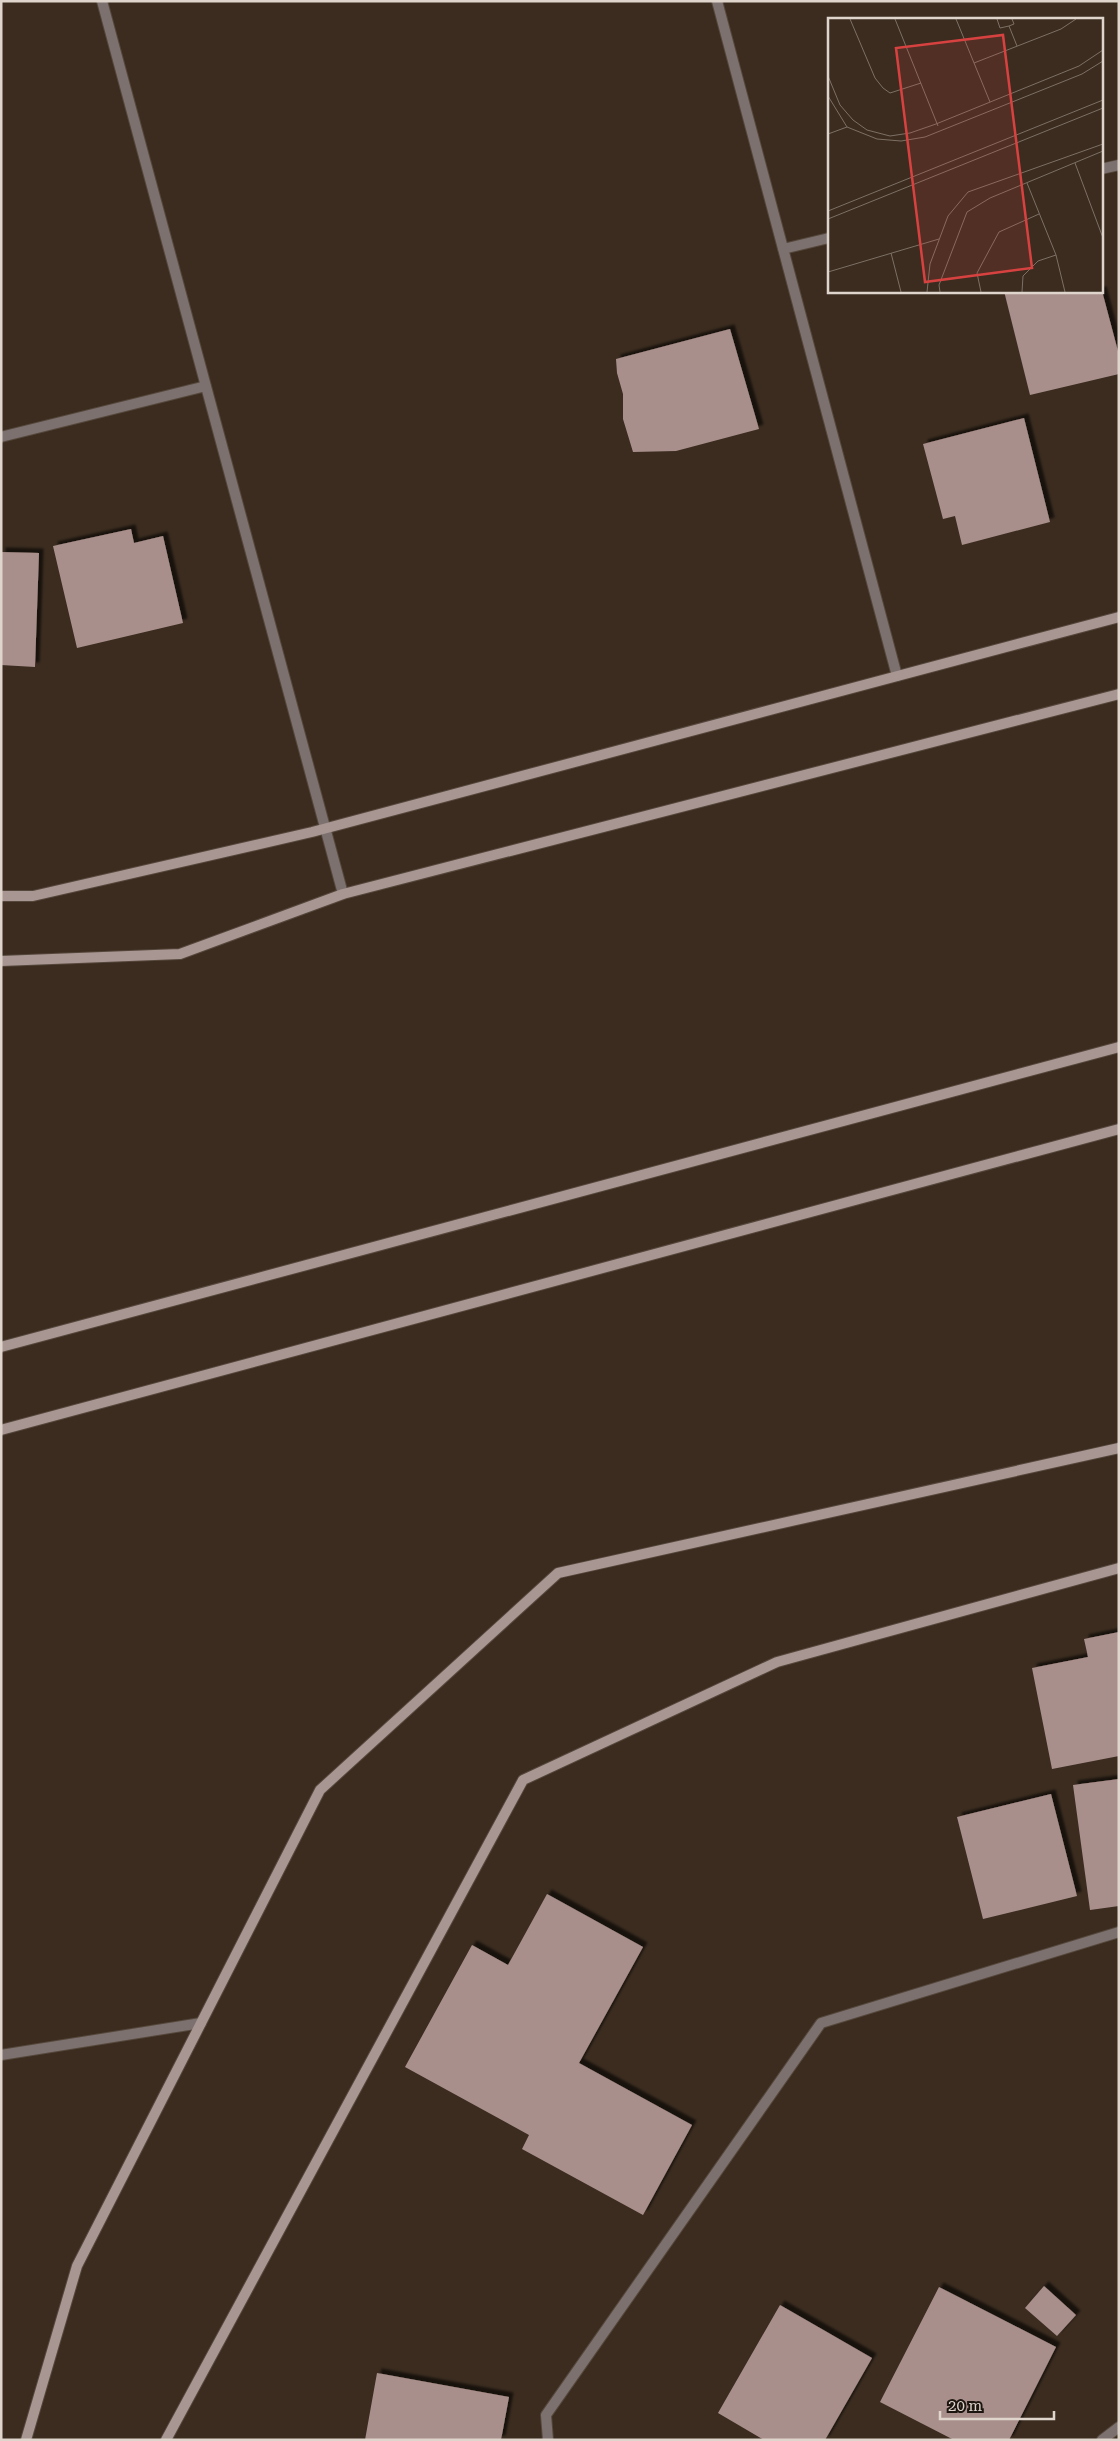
<svg xmlns="http://www.w3.org/2000/svg" width="1120" height="2441" viewBox="0 0 1120 2441" font-family="'Roboto Serif',serif">
  <defs>
    <filter id="shadow"><feDropShadow dx="4.5" dy="-4.5" stdDeviation="1" flood-color="#0009"/></filter>
  </defs>
  <rect width="100%" height="100%" fill="#3b2c1f"/>
  <path fill="#a98f8c" filter="url(#shadow)" d="M1004,291H1102L1119,355V374L1030,395Z
    M730,329L759,429L676,451L633,452L623,419V394L617,373L616,359Z
    M1024,418L1050,522L962,545L955,516L943,519L923,444Z
    M131,529L134,543L163,536L183,623L77,648L53,546Z
    M1,552L39,553L35,667L1,665Z
    M1119,1632V1756L1052,1769L1032,1668L1088,1657L1084,1639Z
    M1119,1779V1906L1090,1910L1073,1785Z
    M1051,1794L1077,1896L983,1919L957,1817Z
    M547,1894L643,1947L579,2063L692,2125L643,2215L522,2149L529,2135L405,2067L472,1945L508,1965Z
    M1044,2286L1076,2315L1057,2336L1025,2308Z
    M939,2287L1056,2347L1009,2440H954L880,2402Z
    M780,2305L872,2358L825,2440H764L718,2413Z
    M377,2373L509,2397L501,2440H365Z"/>
  <g fill="none" stroke-linecap="round" stroke-linejoin="round">
    <defs>
      <path id="street" d="M102,1L343,894
        M717,1L897,676
        M1101,169L1119,165
        M783,249L829,238
        M1,437L206,386
        M1,2055L201,2023
        M548,2440L546,2415L821,2023L1119,1932
        M1102,2440L1119,2427"/>
      <path id="secondary" d="M1,896H33L312,832L1119,617
        M1,961L180,954L343,894L1119,694
        M1,1347L1119,1047
        M1,1430L1119,1129
        M26,2440L77,2266L320,1790L558,1573L1119,1448
        M166,2440L523,1780L777,1662L1119,1568"/>
    </defs>
    <use href="#street" stroke="#55473b" stroke-width="12"/>
    <use href="#secondary" stroke="#55473b" stroke-width="12"/>
    <use href="#street" stroke="#7c716f" stroke-width="10"/>
    <use href="#secondary" stroke="#a89693" stroke-width="10"/>
  </g>
  <g transform="translate(828 18)">
    <rect width="275" height="275" fill="#3b2c1f"/>
    <path fill="none" stroke="#7d7065" stroke-width="1" d="M22,1L47,60L55,70L62,75L93,65M67,1L110,108M128,1L162,84M169,1L172,10L181,8M184,1L186,6L181,8L189,28M146,45L233,11L248,1M0,58L12,87L25,102L39,112L62,118L82,115L108,106L251,48L275,32M0,78L19,109L49,121L73,123L97,119L254,56L275,43M0,116L19,109M247,145L275,220M199,165L228,237L237,274M0,193L275,82M0,201L275,90M63,235L73,274M0,254L111,221M99,274L102,246L120,198L140,174L275,126M112,274L111,267L139,194L162,180L275,133M153,274L149,255L171,214L211,196M194,274L195,258L210,243L228,237"/>
    <path fill="#d74241" fill-opacity="0.15" stroke="#d74241" stroke-width="2.5" d="M175,17L204,250L97,264L68,30Z"/>
    <rect width="275" height="275" fill="none" stroke="#dfd5cd" stroke-width="2.5"/>
  </g>
  <rect width="1120" height="2441" fill="none" stroke="#dfd5cd" stroke-width="5"/>
  <path d="M940 2411v8h114v-8" fill="none" stroke="#dfd5cd" stroke-width="2.5"/>
  <text x="948" y="2411" font-size="15" fill="#dfd5cd" stroke="#1d1610" stroke-width="4" paint-order="stroke">20 m</text>
</svg>
